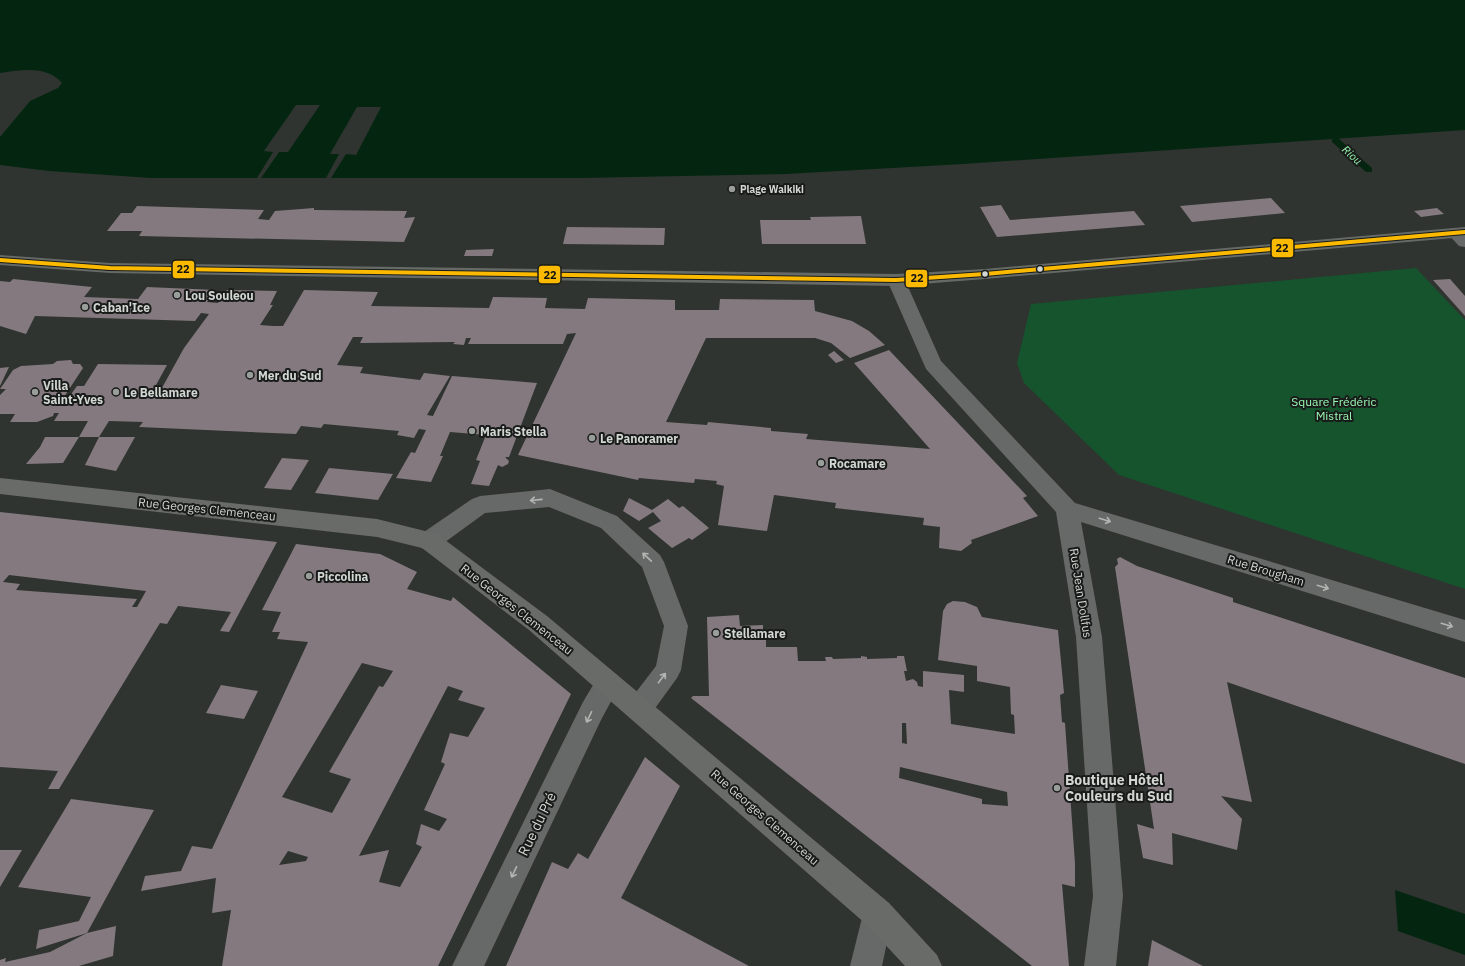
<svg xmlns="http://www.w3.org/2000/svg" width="1465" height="966" viewBox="0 0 1465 966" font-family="'IBM Plex Sans',sans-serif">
  <rect width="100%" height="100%" fill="#2f3430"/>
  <path fill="#15542d" d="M1416,268L1465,320V589L1119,475L1024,383L1017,363L1031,304Z"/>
  <path fill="#042610" d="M0,0H1465V130L963,164L786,174L581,178H151L49,171L0,165V137L30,101L58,88L62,83C47,65 20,70 0,73Z
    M1395,890L1465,914V955L1398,931Z"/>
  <path fill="#2f3430" d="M296,105H320L288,152H279L261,178H257L273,152L264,151Z
    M357,107H381L356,155L346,154L331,178H326L339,154H330Z"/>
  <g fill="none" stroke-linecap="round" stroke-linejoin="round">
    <path fill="#042610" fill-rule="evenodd" d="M1332,138H1338L1372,168V172H1366L1332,142Z"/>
  </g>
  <path fill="#84797f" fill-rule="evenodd" d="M1271,198L1285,213L1192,222L1180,206Z
    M1001,205L1010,220L1134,211L1145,225L997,237L980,207Z
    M137,206L264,210L258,219L269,220L275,211L314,208V210L407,211L404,218L415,217L404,242L139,236L142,231H107L121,213H132Z
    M1437,208L1444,214L1421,217L1414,211Z
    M861,216L866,244H762L760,220H811L810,217Z
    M567,227L665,228L664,245L563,244Z
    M494,249L492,256H464L466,250Z
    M13,279L92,287L84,297L138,299L147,287L216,290L207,302L218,303L227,290L277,291L270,305H273L260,325L273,326H283L304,290L378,292L371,306L489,308L493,297L547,298L545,308L585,309L588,298L675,300V310H719L720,299L814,300L815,311L852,321L869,331L885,345L850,358L831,343L815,338H706L666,422L707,425L708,422L771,428V431L808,434L806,439L930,449L854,363L889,350L1027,496L1023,498L1038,516L971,540L972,543L961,551L939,548L940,527L923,525L924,518L835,508L836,503L774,495L767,531L718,525L724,486L716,484L717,481L695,479L694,483L639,478L638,480L518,455L576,333L567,334L563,344H468L471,338H466L464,345L453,344L455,342L360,343L363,337H353L337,365L363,367L360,373L420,380L424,373L450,376L427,415L433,416L452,376L537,383L509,457H505L509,461L508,464L502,467L498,465L489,486L471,484L480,461L476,460L486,435L450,432L440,456H443L431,482L396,478L411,452L415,453L426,430L419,429L414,438L397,435L399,431L324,424L321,428L301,426L296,434L139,427L143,422L109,421L99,437H79L88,421H54L59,413H54L53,416L37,422H10L15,414H0V395L6,389H0L13,370L21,366L53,364L57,361L71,360L73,364H80L83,368L64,397H69L77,386H84L98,364L167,365L156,385L163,386L184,348L209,314L201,313L195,321L35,316L26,334L0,326V281L10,282Z
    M1450,279L1465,296V316L1433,280Z
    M834,351L844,360L836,363L828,355Z
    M9,367L0,386V368Z
    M45,437H79L63,463L26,464L40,447Z
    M99,437H135L116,471L85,465Z
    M282,458L309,460L291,490L264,488Z
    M329,468L393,474L378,500L315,493Z
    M629,498L652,510L668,499L679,508L683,506L709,528L692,540L689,538L672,548L648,528L661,521L653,512L639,521L623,511Z
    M0,512L277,542L229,632L220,631L231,612L178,606L167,624L160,623L59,789H48L58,771L0,767ZM9,575L77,583L146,591L137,607H132L137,599L16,590L20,584L3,582Z
    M296,544L380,554L417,572L407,589L451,601L453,597L571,694L438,966H222L231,910L212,913L216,878L141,891L145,876L181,871L192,846L212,849L308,642L277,639L280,632H272L281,612L262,610ZM362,663L393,671L383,687L379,686L329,772L351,779L332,813L282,797ZM448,686L463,691L458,700L485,708L468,737L450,733L441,762L445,764L424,810L447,819L439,831L421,824L416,844L422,847L400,887L379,882L389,850L359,856ZM288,851L308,857L306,861L279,865Z
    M1120,557L1137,566L1233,598V602L1465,678V764L1227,682L1252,802L1221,796L1242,819L1237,850L1172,833L1173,865L1143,858L1137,824L1154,829L1115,567L1118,564L1117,559Z
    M953,601L965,602L972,605L977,607L982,617L1058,630L1064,693L1060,695L1062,722L1065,723L1075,863V887L1062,884L1069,966H1032L691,698L693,696H709L707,617L739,615L740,626L763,625V632H766V647H797L798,661H826L825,657H832L833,659L861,658V656L867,657V659L897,658V656H904L907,671H904L906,681L913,679L917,682L918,686L923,687V671L964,675V692L949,690L951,724L1015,734L1014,715L1011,714L1010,687L977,681V666L938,660L943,611L947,604ZM902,723H906L907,744L902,743ZM900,767L1007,792L1008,806L982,804V799L899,778Z
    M221,685L258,691L244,719L206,713Z
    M645,757L680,786L621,898L749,966H506L552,862L568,869L578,853L588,859Z
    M71,799L154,810L87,933L116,926L113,956L79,966H0V960L6,958L5,962L50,952L87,933L36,949L39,930L79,921L91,897L18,887Z
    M0,850H22L0,887Z
    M1152,940L1203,966H1148Z"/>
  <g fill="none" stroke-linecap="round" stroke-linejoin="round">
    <path fill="#666967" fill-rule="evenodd" d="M550,489L617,516L660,555L664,562L688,626L681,670L677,678L648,718L639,721L630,718L626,709L630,700L656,666L664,626L642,567L601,528L549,507L485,513L437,548L429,550L421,548L417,541L421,534L472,499L480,496Z"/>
    <path fill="#666967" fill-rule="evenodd" d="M1456,228L1465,232V247L1459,246L1447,233L1450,229Z
      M896,274L902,276L905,280L941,361L1075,503L1465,620V642L1081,522L1102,637L1123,896L1116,966H1084L1093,896L1076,637L1056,512L926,369L887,280L890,276Z
      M608,671L617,675L621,683L601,720L484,966H452L583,702L599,675Z
      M878,899L889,903L893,914L882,966H850L863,914L867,903Z"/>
    <path fill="#686b68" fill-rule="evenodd" d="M0,478L377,519L437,534L547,616L889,903L937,955L942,966H905L867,925L529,630L422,548L377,537L0,494Z"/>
    <path fill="#666a67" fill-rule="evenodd" d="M1465,227V237L985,279L896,286L110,273L0,265V255L110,263L896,274L985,269Z"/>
    <defs>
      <path id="bus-1" d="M0,260L110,268L896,280L985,274L1465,232"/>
    </defs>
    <use href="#bus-1" stroke="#181b19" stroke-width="6"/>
    <use href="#bus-1" stroke="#fbba00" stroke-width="4"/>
  </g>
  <defs><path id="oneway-shaft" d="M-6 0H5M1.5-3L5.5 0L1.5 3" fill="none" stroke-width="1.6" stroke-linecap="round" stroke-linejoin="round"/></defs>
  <g stroke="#b2b6b3">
    <use href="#oneway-shaft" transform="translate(536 500) rotate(174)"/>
    <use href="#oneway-shaft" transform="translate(1105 520) rotate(17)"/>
    <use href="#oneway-shaft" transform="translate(647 557) rotate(-137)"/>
    <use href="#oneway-shaft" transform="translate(1323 587) rotate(17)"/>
    <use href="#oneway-shaft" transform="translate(1447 625) rotate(17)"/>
    <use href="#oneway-shaft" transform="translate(662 678) rotate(-53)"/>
    <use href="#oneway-shaft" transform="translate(589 717) rotate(116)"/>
    <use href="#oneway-shaft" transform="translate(514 872) rotate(116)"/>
  </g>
  <g fill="#999e9a" stroke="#181b19" stroke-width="1.5">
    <circle cx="732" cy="189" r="4"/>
    <circle cx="177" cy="295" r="4"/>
    <circle cx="85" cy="307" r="4"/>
    <circle cx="250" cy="375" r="4"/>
    <circle cx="35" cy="392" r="4"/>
    <circle cx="116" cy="392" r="4"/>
    <circle cx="472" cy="431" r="4"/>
    <circle cx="592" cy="438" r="4"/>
    <circle cx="821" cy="463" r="4"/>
    <circle cx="309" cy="576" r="4"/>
    <circle cx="716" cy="633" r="4"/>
    <circle cx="1057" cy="788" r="4"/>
  </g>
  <g fill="#d2d7d3" stroke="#181b19" stroke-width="1.5">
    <circle cx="1040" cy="269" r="3.5"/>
    <circle cx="985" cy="274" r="3.5"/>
  </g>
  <g text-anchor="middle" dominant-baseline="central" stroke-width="4" stroke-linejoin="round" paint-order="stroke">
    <g font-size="10" font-weight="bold" fill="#d2d7d3" stroke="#181b19" text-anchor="start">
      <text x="740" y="189">Plage Waikiki</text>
    </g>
    <g font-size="11" font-style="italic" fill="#96f4ae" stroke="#181b19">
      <text transform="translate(1352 155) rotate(42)">Riou</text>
    </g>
    <g font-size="12" font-weight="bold" fill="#d2d7d3" stroke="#181b19" text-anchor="start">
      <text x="185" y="295">Lou Souleou</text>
      <text x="93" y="307">Caban'Ice</text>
      <text x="258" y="375">Mer du Sud</text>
      <text x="43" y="385">Villa<tspan x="43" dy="14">Saint-Yves</tspan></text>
      <text x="124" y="392">Le Bellamare</text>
      <text x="480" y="431">Maris Stella</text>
      <text x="600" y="438">Le Panoramer</text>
      <text x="829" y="463">Rocamare</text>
      <text x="317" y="576">Piccolina</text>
      <text x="724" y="633">Stellamare</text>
    </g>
    <g font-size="12" fill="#9af8b2" stroke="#181b19">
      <text x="1334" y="401">Square Frédéric<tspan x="1334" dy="14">Mistral</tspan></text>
    </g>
    <g font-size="12" fill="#d2d7d3" stroke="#181b19">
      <text transform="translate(207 509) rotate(6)">Rue Georges Clemenceau</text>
      <text transform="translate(1266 570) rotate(17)">Rue Brougham</text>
      <text transform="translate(1081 593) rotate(81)">Rue Jean Dollfus</text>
      <text transform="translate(517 609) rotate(38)">Rue Georges Clemenceau</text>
      <text transform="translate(765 817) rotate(41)">Rue Georges Clemenceau</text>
    </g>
    <g font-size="14" font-weight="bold" fill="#d2d7d3" stroke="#181b19" text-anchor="start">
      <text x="1065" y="780">Boutique Hôtel<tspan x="1065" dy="16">Couleurs du Sud</tspan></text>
    </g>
    <g font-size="14" fill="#d2d7d3" stroke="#181b19">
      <text transform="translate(537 824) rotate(-64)">Rue du Pré</text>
    </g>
  </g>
  <g stroke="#181b19" stroke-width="1.5">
    <rect x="1271" y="238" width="23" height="20" rx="4" fill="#fbba00"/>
    <rect x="172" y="260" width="23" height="19" rx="4" fill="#fbba00"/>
    <rect x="538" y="265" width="23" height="19" rx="4" fill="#fbba00"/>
    <rect x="905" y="269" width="23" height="19" rx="4" fill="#fbba00"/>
  </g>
  <g font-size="11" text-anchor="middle" font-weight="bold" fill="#111">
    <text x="1282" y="252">22</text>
    <text x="183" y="273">22</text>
    <text x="550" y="279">22</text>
    <text x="917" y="282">22</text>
  </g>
</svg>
